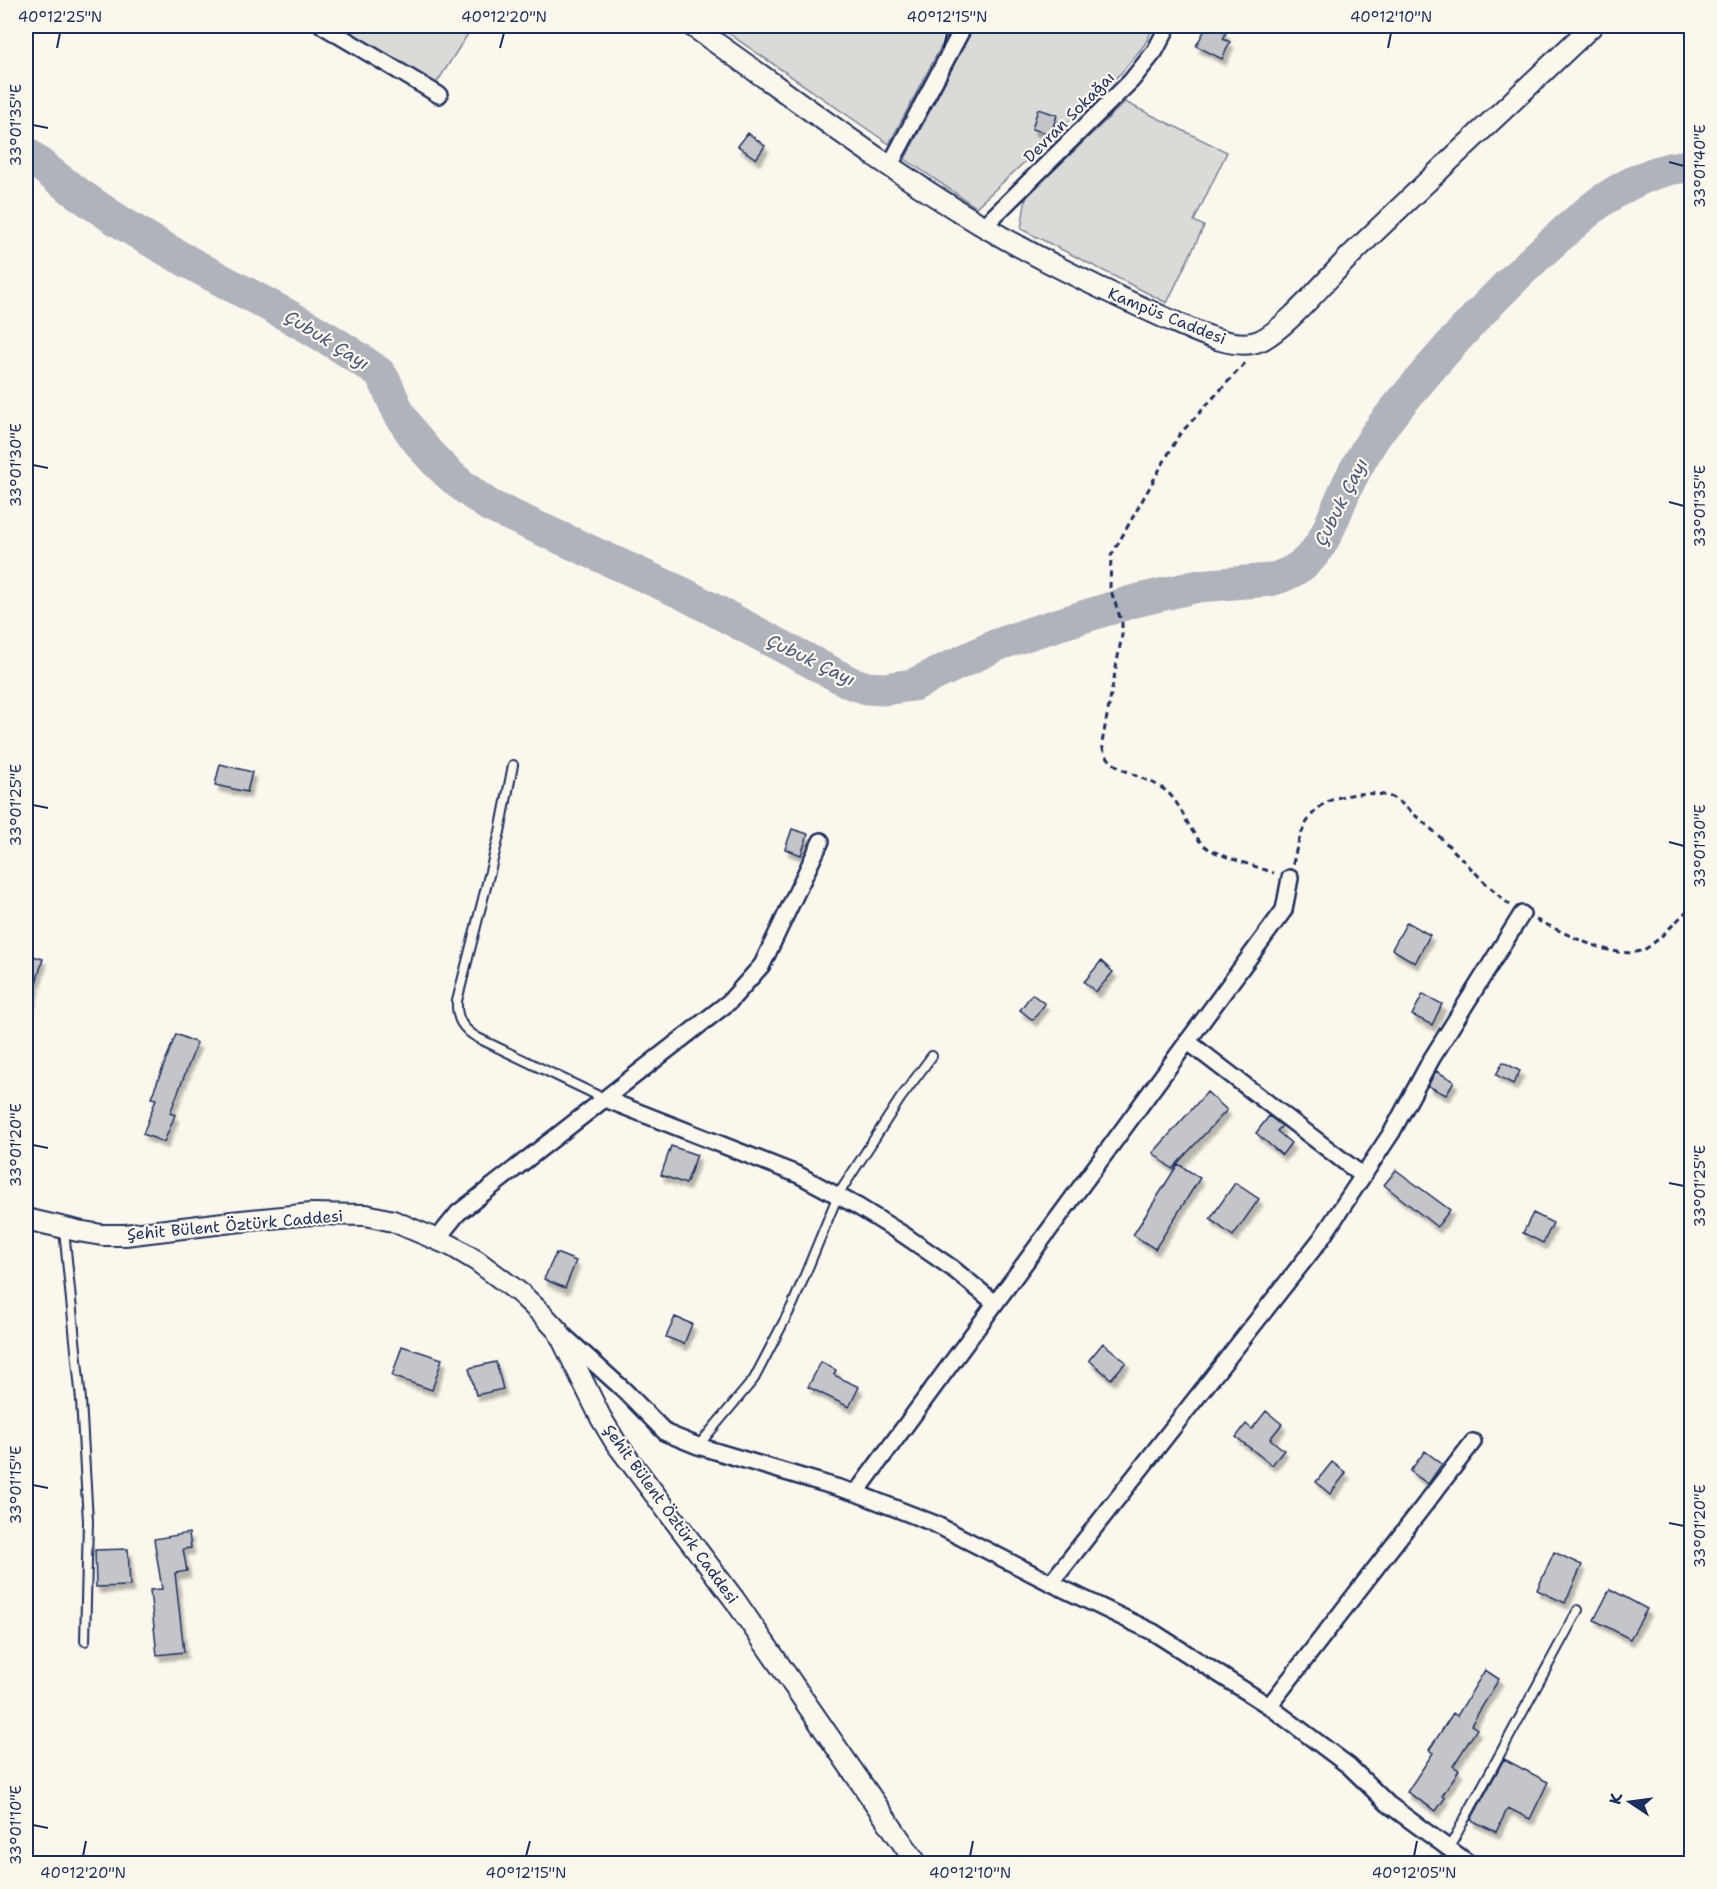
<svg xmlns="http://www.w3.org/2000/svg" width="1717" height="1889" viewBox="0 0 1717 1889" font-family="'Shantell Sans',sans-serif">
  <defs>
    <filter id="shadow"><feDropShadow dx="3.5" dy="6" stdDeviation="1.5" flood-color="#0004"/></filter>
  </defs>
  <rect width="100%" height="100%" fill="#fbf7ec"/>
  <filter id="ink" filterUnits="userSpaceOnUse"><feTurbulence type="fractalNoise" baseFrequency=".0167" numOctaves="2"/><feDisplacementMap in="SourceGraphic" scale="12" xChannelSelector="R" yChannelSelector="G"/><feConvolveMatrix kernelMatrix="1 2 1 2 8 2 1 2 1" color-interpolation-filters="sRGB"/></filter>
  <g filter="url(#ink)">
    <path fill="#dadad7" stroke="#7a849a" stroke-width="1.5" d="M340,26H473L436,84Z
      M718,26H952L889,144Z
      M974,26H1154L1145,44L1122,72L976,207L905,159Z
      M1125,102L1227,152L1194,221L1204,226L1167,303L1021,229L1026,197Z"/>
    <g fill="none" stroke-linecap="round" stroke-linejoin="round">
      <path stroke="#afb3bb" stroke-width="33" d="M26,153C70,190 119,223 169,251C240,292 311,323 378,372C386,378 394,406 401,416C423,454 454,482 490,506L684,594L851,683L867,688L884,689L913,685L997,645L1031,633L1131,602L1198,586L1270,580C1318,567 1325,537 1343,495C1351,476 1362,457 1373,439C1389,415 1409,394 1427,372C1467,325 1509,281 1554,241C1570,227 1586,212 1603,200C1628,183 1660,167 1692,166"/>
    </g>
    <path fill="#c3c5c9" stroke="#1b2f5e" stroke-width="1.5" filter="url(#shadow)" d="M1207,26H1213L1226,33L1223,39L1230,42L1222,59L1196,46Z
      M1038,109L1057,115L1051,134L1032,129Z
      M748,133L765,146L756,159L738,146Z
      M220,764L252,772L247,792L215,785Z
      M792,829L808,834L801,855L785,849Z
      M1407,922L1430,935L1415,963L1392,949Z
      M26,954L43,959L30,1004H26Z
      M1101,961L1113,972L1096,992L1084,982Z
      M1032,994L1045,1004L1033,1020L1020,1010Z
      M1423,994L1442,1004L1432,1025L1412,1015Z
      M176,1034L197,1043L170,1113L175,1115L164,1142L143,1134L156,1099L151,1098Z
      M1503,1062L1520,1071L1513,1084L1496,1075Z
      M1436,1071L1454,1081L1446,1095L1428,1086Z
      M1207,1092L1227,1110L1172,1169L1153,1153Z
      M1269,1116L1282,1126L1277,1131L1291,1143L1282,1155L1256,1133Z
      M671,1146L697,1155L686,1184L661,1175Z
      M1178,1164L1200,1178L1155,1249L1133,1235Z
      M1396,1170L1450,1210L1437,1227L1384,1185Z
      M1235,1183L1259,1199L1233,1236L1210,1219Z
      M1533,1213L1553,1223L1543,1243L1523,1233Z
      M556,1253L576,1261L565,1288L544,1279Z
      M675,1317L692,1324L684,1344L666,1337Z
      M1103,1343L1126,1362L1111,1379L1089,1360Z
      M402,1346L442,1359L432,1390L392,1376Z
      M496,1362L503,1389L476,1395L469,1368Z
      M821,1362L836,1370L834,1375L859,1387L849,1407L808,1387Z
      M1266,1411L1282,1424L1270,1439L1284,1450L1272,1465L1236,1437L1246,1424L1252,1429Z
      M1425,1451L1442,1464L1428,1484L1410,1471Z
      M1332,1462L1346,1473L1330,1494L1316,1482Z
      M189,1533L191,1548L183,1549L187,1571L175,1573L184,1652L157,1655L150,1590L162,1589L154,1539Z
      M128,1549L130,1586L96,1587L95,1550Z
      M1554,1552L1582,1565L1565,1603L1537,1590Z
      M1610,1589L1647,1609L1630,1639L1594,1620Z
      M1485,1670L1499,1679L1471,1725L1477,1729L1453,1766L1459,1770L1442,1796L1445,1798L1436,1811L1407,1792L1433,1753L1429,1750L1453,1713L1457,1716Z
      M1504,1759L1548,1782L1530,1819L1508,1808L1496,1832L1471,1820Z"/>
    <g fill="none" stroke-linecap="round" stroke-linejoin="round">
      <defs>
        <path id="service" d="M513,765L500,832L457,1001C456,1018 462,1029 478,1038L605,1099
          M64,1230L81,1400L88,1521L85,1641
          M698,1446L754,1379L793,1304L838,1195L900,1099L932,1056
          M1449,1848L1578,1610"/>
        <path id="minor" d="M323,26L439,95
          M890,165L964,26
          M984,226L1131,81L1155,51L1168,26
          M1187,1041L1363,1176
          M605,1099L799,1175L857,1206L904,1235L952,1268L995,1303
          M437,1239L458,1213L729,1002L762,965L821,841
          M563,1335L624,1390L666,1433L698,1446L856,1493L933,1523L1051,1583L1153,1632L1269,1706L1349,1766L1388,1804L1470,1864
          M856,1493L1284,910L1290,878
          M1051,1583L1321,1239L1392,1132L1432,1058L1522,914
          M1269,1706L1473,1442"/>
        <path id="tertiary" d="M692,26C788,93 882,166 983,226C1041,260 1102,290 1163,317C1187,327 1233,352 1259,341C1284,331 1327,279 1349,257C1429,179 1511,103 1592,26
          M26,1219L78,1231L102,1235H125L232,1222L311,1214L366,1215L393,1221L452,1246L477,1261L521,1294L543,1315L558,1331L601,1418L616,1443L734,1599L917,1864"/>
      </defs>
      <use href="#service" stroke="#1b2f5e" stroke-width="12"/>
      <use href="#minor" stroke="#1b2f5e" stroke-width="20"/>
      <use href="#tertiary" stroke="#1b2f5e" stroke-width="24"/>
      <path stroke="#1b2f5e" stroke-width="3" stroke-dasharray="6 4.5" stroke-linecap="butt" d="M1245,363L1179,435L1111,556L1110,588L1122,623V635L1102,743C1104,770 1143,775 1162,788C1184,802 1186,834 1209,849C1225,858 1256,866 1274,873
        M1293,864C1299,835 1307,806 1340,797C1355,793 1381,791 1395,799C1402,803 1410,811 1416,816C1450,843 1476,877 1510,905
        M1536,920C1563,931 1614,962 1643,950C1654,946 1681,916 1692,906"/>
      <use href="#service" stroke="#fbf7ec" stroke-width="8"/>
      <use href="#minor" stroke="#fbf7ec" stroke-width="15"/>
      <use href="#tertiary" stroke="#fbf7ec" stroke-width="20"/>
    </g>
  </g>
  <path fill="none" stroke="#1b2f5e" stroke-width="2" d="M57,48L60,33M500,48L504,33M944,48L947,33M1388,48L1391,33M33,125L48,128M1669,162L1684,166M33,465L48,468M1669,502L1684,506M33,805L48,808M1669,842L1684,846M33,1145L48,1148M1669,1183L1684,1186M33,1485L48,1488M1669,1523L1684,1526M33,1825L48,1828M83,1856L86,1841M526,1856L530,1841M970,1856L973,1841M1414,1856L1417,1841"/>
  <g text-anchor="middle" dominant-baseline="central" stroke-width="4.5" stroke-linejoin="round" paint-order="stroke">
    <g font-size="16" fill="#1b2f5e" stroke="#fbf7ec">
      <text transform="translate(1069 117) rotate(-45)">Devran Sokağaı</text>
      <text transform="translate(1167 316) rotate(22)">Kampüs Caddesi</text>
      <text transform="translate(235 1225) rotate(-5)">Şehit Bülent Öztürk Caddesi</text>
      <text transform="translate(671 1514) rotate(54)">Şehit Bülent Öztürk Caddesi</text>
    </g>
    <g font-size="18" font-style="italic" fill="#47577a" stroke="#fbf7ec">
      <text transform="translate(327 340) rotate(32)">Çubuk Çayı</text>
      <text transform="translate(1341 502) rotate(-63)">Çubuk Çayı</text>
      <text transform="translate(811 660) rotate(26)">Çubuk Çayı</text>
    </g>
  </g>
  <rect width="1717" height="1889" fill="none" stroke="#fbf7ec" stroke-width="66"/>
  <g transform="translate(1630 1802) rotate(283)" stroke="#fbf7ec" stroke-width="4.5" paint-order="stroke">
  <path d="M0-4.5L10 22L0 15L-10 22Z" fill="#1b2f5e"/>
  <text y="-9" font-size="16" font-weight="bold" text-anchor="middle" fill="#1b2f5e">K</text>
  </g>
  <rect x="33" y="33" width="1651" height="1823" fill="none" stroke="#1b2f5e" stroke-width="2"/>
  <g font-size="15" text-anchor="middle" fill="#1b2f5e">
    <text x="60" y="22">40°12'25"N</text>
    <text x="504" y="22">40°12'20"N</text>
    <text x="947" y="22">40°12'15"N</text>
    <text x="1391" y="22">40°12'10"N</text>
    <text transform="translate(16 125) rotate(-90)" y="5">33°01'35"E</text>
    <text transform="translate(1700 166) rotate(-90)" y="5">33°01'40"E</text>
    <text transform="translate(16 465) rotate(-90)" y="5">33°01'30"E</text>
    <text transform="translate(1700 506) rotate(-90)" y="5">33°01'35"E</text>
    <text transform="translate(16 805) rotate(-90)" y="5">33°01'25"E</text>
    <text transform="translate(1700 846) rotate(-90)" y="5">33°01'30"E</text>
    <text transform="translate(16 1145) rotate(-90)" y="5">33°01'20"E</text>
    <text transform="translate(1700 1186) rotate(-90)" y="5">33°01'25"E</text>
    <text transform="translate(16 1485) rotate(-90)" y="5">33°01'15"E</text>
    <text transform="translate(1700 1526) rotate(-90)" y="5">33°01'20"E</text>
    <text transform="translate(16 1825) rotate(-90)" y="5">33°01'10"E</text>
    <text x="83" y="1878">40°12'20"N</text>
    <text x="526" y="1878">40°12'15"N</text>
    <text x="970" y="1878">40°12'10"N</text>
    <text x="1414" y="1878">40°12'05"N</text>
  </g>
</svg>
